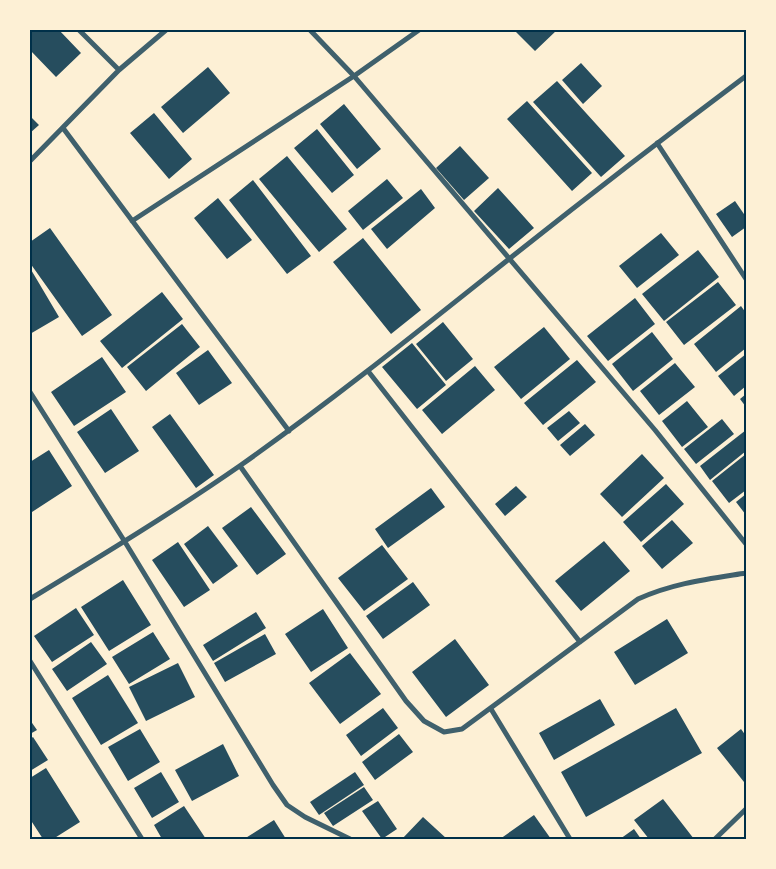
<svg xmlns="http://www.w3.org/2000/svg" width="776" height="869" viewBox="0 0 776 869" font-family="'Sofia Sans Condensed',sans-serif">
  <rect width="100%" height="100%" fill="#fdf0d5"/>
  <path fill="#264d5e" d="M30,30H59L81,53L56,77L30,50Z
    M514,30H557L535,51Z
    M581,63L602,86L583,104L562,80Z
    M208,67L230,93L183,133L161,107Z
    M557,81L625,156L601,177L533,102Z
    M527,101L592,173L572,191L507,119Z
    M344,104L381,149L357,169L320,124Z
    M154,113L192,159L169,179L130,133Z
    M30,116L39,125L30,133Z
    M317,129L354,175L332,193L294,148Z
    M460,146L489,178L464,200L436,168Z
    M287,156L347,229L319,252L259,179Z
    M387,179L403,198L363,230L348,211Z
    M253,180L311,256L287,274L229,200Z
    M498,188L534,228L509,249L474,211Z
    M421,189L435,208L387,249L371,229Z
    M218,198L252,240L227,259L194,218Z
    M735,201L746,217V227L732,237L716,214Z
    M50,228L112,315L82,336L30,263V242Z
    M661,233L679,255L637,288L619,266Z
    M363,238L421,310L391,334L333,262Z
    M698,250L719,277L664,321L642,294Z
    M30,268L59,317L30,334Z
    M718,282L736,305L684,345L666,322Z
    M162,292L183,319L122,368L100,341Z
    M635,298L655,324L608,361L587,336Z
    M741,306L746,313V348L716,372L694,344Z
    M443,322L473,359L446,381L416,344Z
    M182,324L200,347L146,391L127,367Z
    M544,327L570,359L521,399L494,367Z
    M652,332L673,359L633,391L612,364Z
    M412,343L446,385L417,409L382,367Z
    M208,350L232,383L199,405L176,373Z
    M746,354V386L734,396L718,376Z
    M102,357L126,392L74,426L51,392Z
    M577,360L596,382L543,425L524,403Z
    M675,363L695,387L659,415L640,391Z
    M475,366L495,390L442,434L422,410Z
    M746,394V407L740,399Z
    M687,401L708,427L682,447L662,421Z
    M111,409L139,451L105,473L77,432Z
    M569,411L580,423L558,441L547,428Z
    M170,414L214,475L196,488L152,427Z
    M722,419L734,434L696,464L684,449Z
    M585,424L595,435L570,456L560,445Z
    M746,430V451L710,480L700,466Z
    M49,450L72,486L32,512L30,509V462Z
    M642,454L664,478L622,517L600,494Z
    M746,454V490L729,503L712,481Z
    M666,484L684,504L641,542L623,522Z
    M516,486L527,497L505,516L495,504Z
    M431,488L445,507L388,548L375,529Z
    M746,494V515L736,502Z
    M251,507L286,554L257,575L222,528Z
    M672,520L693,543L662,569L642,546Z
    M208,526L238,566L213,584L184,544Z
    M604,541L630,571L581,611L555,581Z
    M178,542L210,590L184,607L152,560Z
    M382,545L408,579L364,611L338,578Z
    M123,580L151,625L109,651L81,607Z
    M413,582L430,605L383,639L366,616Z
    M76,608L94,635L52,662L34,636Z
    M323,609L348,648L311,672L285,634Z
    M256,612L266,628L213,661L203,645Z
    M667,619L688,653L635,685L614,652Z
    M153,632L170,659L129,684L112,657Z
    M265,634L276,654L225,682L214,663Z
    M455,639L489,685L446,717L412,672Z
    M91,642L107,664L67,691L52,669Z
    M350,653L381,694L340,724L309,683Z
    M178,663L195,697L146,721L129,687Z
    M108,675L138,723L101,745L72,698Z
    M600,699L615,725L554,760L539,733Z
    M383,708L398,728L361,756L346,735Z
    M676,708L702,753L586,817L561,772Z
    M30,720L37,730L30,734Z
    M140,729L160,762L128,781L108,747Z
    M741,729L746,736V781L744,782L717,748Z
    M399,734L413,752L375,780L362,762Z
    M33,737L48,760L30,771V739Z
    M223,744L239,776L192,801L175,770Z
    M46,768L80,822L53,839H43L30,819V778Z
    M161,772L179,802L152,818L134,788Z
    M355,772L364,785L319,815L310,802Z
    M364,787L373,800L333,826L324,813Z
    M663,799L694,839H649L634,820Z
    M378,801L397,829L382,839L362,811Z
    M184,806L206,839H162L154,825Z
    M534,815L551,839H500Z
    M423,817L447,839H402Z
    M274,820L286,839H244Z
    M634,829L641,839H620Z"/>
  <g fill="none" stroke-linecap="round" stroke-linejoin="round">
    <path stroke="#3f606c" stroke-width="5" d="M79,30L119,70
      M310,30L354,76L655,430L746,544
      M63,128L289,431
      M657,143L746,279
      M30,161L119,70L166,30
      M132,221L354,76L419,30
      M368,371L580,642
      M30,392L125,542L273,785L287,805L305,817L350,839
      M240,466L406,701L424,721L444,732L462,729L638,599C673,583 708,579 746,573
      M30,599C101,556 172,513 241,465C333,400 421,329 509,259C587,197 666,136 746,76
      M30,661L142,839
      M491,709L570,839
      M715,839L746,809"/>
  </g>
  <rect width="776" height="869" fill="none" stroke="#fdf0d5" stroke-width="62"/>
  <rect x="31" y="31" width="714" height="807" fill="none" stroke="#003049" stroke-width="2"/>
</svg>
